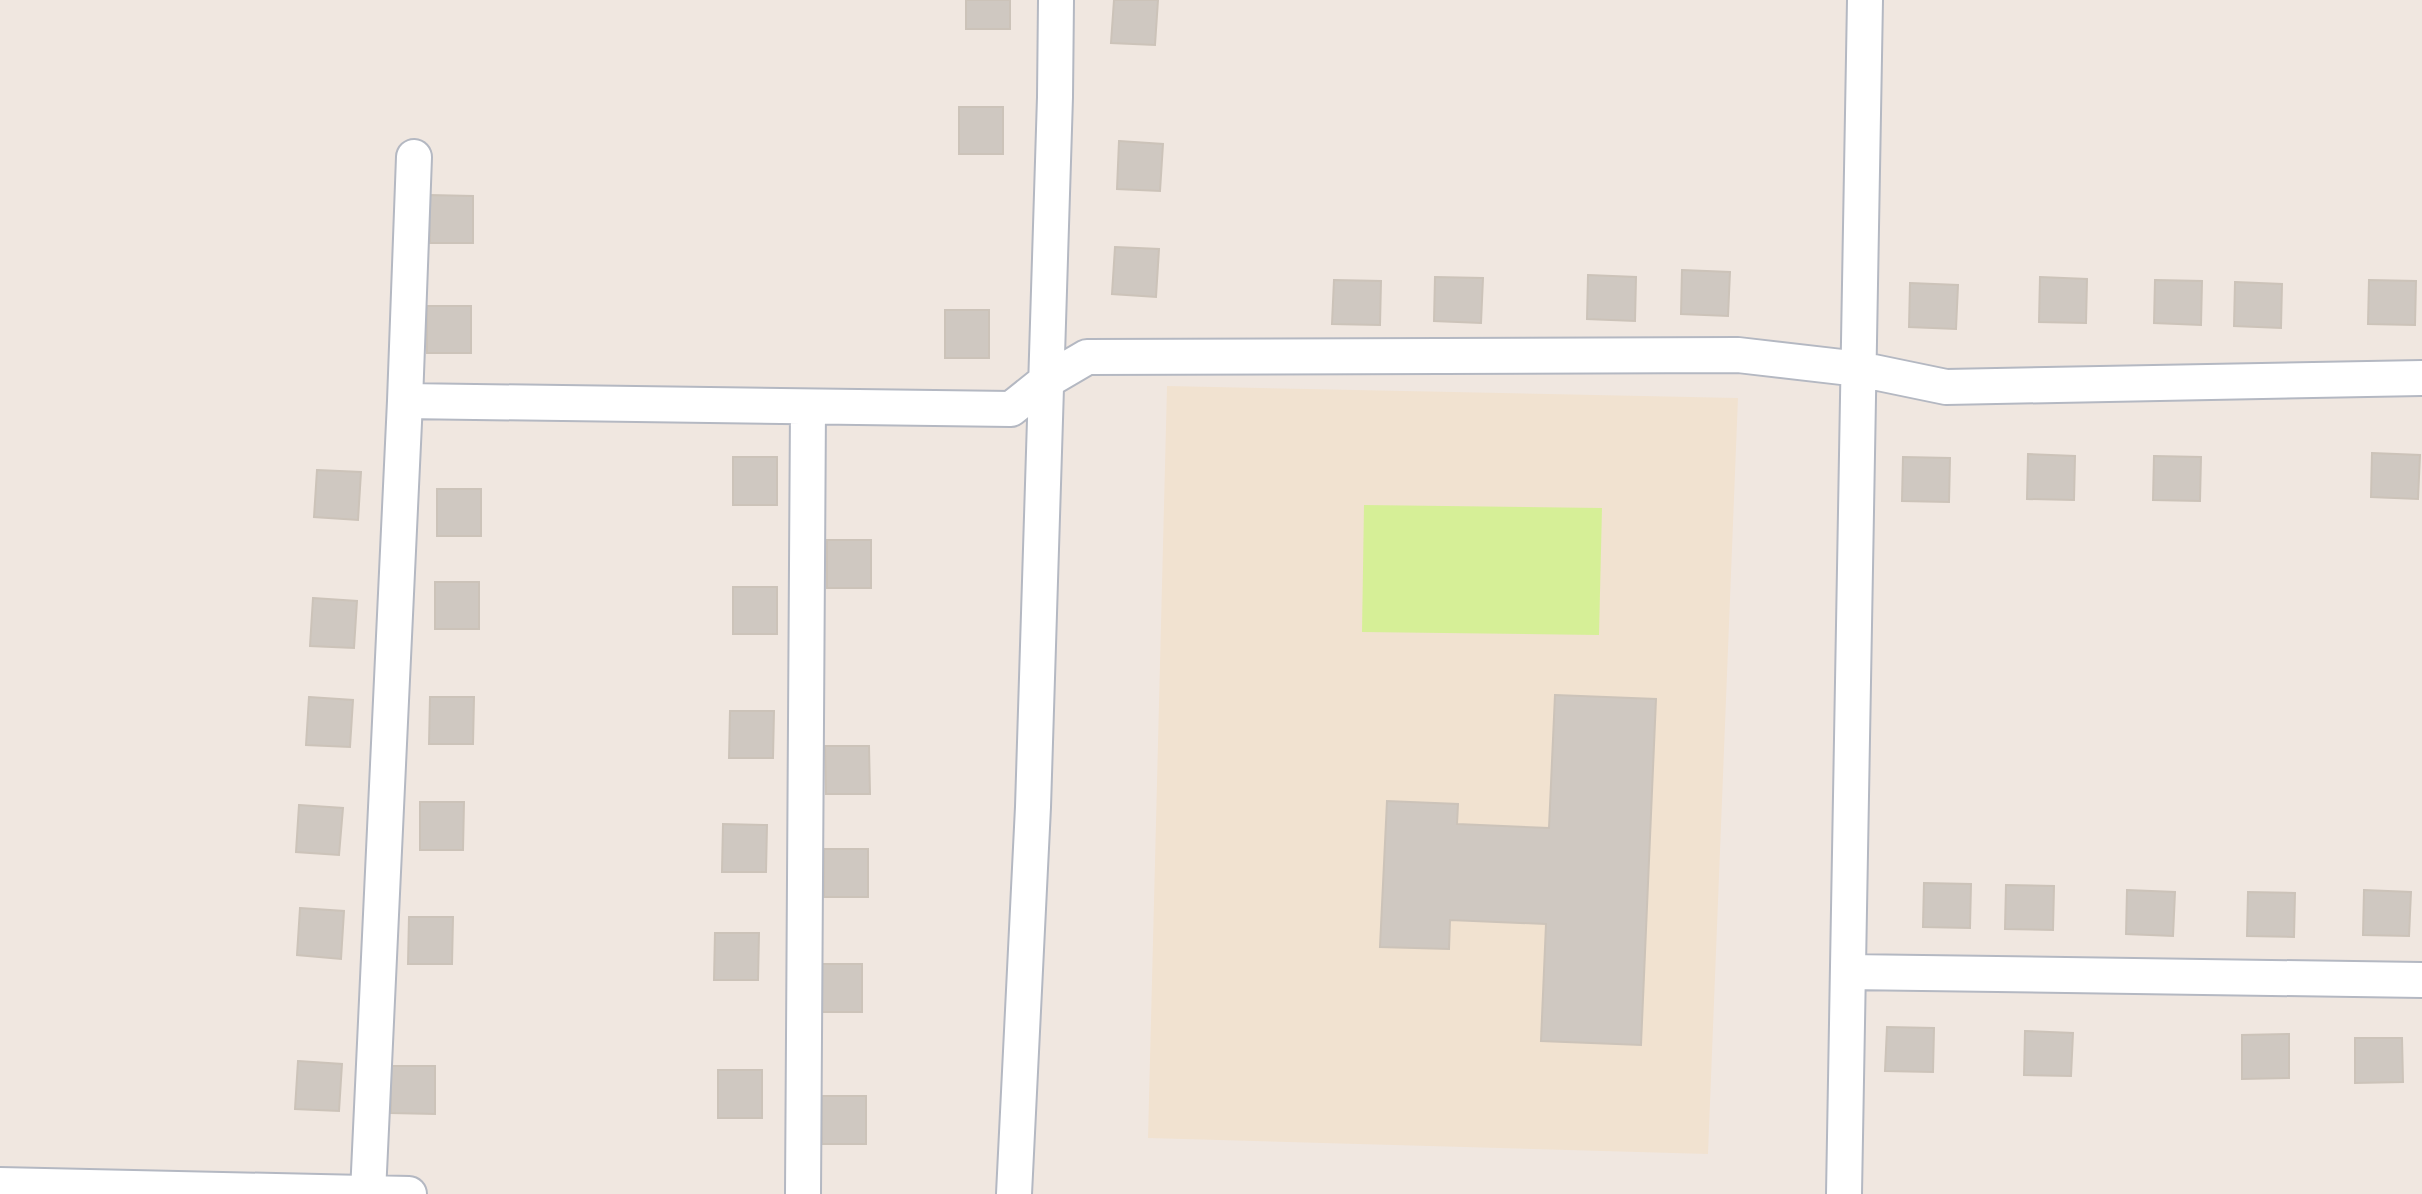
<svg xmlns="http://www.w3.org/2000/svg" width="2422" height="1194" viewBox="0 0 2422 1194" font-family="Figtree,sans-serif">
  <rect width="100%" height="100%" fill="#f0e7e0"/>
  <path fill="#f1e2d0" d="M1167,386L1738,398L1708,1154L1148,1138Z"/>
  <path fill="#d6ef97" d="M1364,505L1602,508L1599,635L1362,632Z"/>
  <path fill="#cfc8c1" stroke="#ccc3b9" stroke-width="2" d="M966,0H1010V29H966Z
    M1114,0H1158L1155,45L1111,43Z
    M959,107H1003V154H959Z
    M1119,141L1163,144L1160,191L1117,189Z
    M429,195L473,196V243H430Z
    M1115,247L1159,249L1156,297L1112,294Z
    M1682,270L1730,272L1728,316L1681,314Z
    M1588,275L1636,277L1635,321L1587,319Z
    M1435,277L1483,278L1481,323L1434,321Z
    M2040,277L2087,279L2086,323L2039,322Z
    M1334,280L1381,281L1380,325L1332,324Z
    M2155,280L2202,281L2201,325L2154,323Z
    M2369,280L2416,281L2415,325L2368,324Z
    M2235,282L2282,284L2281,328L2234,326Z
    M1910,283L1958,285L1956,329L1909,327Z
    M427,306H471V353H427Z
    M945,310H989V358H945Z
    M2372,453L2420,455L2418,499L2371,497Z
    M2028,454L2075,456L2074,500L2027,499Z
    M2154,456L2201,457L2200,501L2153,500Z
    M733,457H777V505H733Z
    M1903,457L1950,458L1949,502L1902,501Z
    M317,470L361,472L358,520L314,517Z
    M437,489H481V536H437Z
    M827,540H871V588H827Z
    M435,582H479V629H435Z
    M733,587H777V634H733Z
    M313,598L357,601L354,648L310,646Z
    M1555,695L1656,699L1641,1045L1541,1041L1546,924L1450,920L1449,949L1380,947L1387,801L1458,804L1457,824L1549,828Z
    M309,697L353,700L350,747L306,745Z
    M430,697H474L473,744H429Z
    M730,711H774L773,758H729Z
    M825,746H869L870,794H826Z
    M420,802H464L463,850H420Z
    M299,805L343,808L339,855L296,852Z
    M723,824L767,825L766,872H722Z
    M824,849H868V897H824Z
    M1924,883L1971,884L1970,928L1923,927Z
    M2006,885L2054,886L2053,930L2005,929Z
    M2127,890L2175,892L2173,936L2126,934Z
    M2364,890L2411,892L2409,936L2363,935Z
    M2248,892L2295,893L2294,937L2247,936Z
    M300,908L344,911L341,959L297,955Z
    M409,917H453L452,964H408Z
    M715,933H759L758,980H714Z
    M818,964H862V1012H818Z
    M1887,1027L1934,1028L1933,1072L1885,1071Z
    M2025,1031L2073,1033L2071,1076L2024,1075Z
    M2289,1034V1078L2242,1079V1035Z
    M2355,1038H2402L2403,1082L2355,1083Z
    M298,1061L342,1064L339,1111L295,1109Z
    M391,1066H435V1114L391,1113Z
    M718,1070H762V1118H718Z
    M822,1096H866V1144H822Z"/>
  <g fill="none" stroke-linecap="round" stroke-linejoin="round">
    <defs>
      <path id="street" d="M405,401L1011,409L1046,381L1087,357L1738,355L1859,369L1946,387L2422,378
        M1848,972L2422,980
        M0,1185L409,1194
        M368,1193L405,401L414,157
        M803,1194L808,407
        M1014,1194L1033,807L1055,97L1056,0
        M1844,1194L1865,0"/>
    </defs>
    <use href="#street" stroke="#b4b8c2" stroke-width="38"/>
    <use href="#street" stroke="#fff" stroke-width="34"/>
  </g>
</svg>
